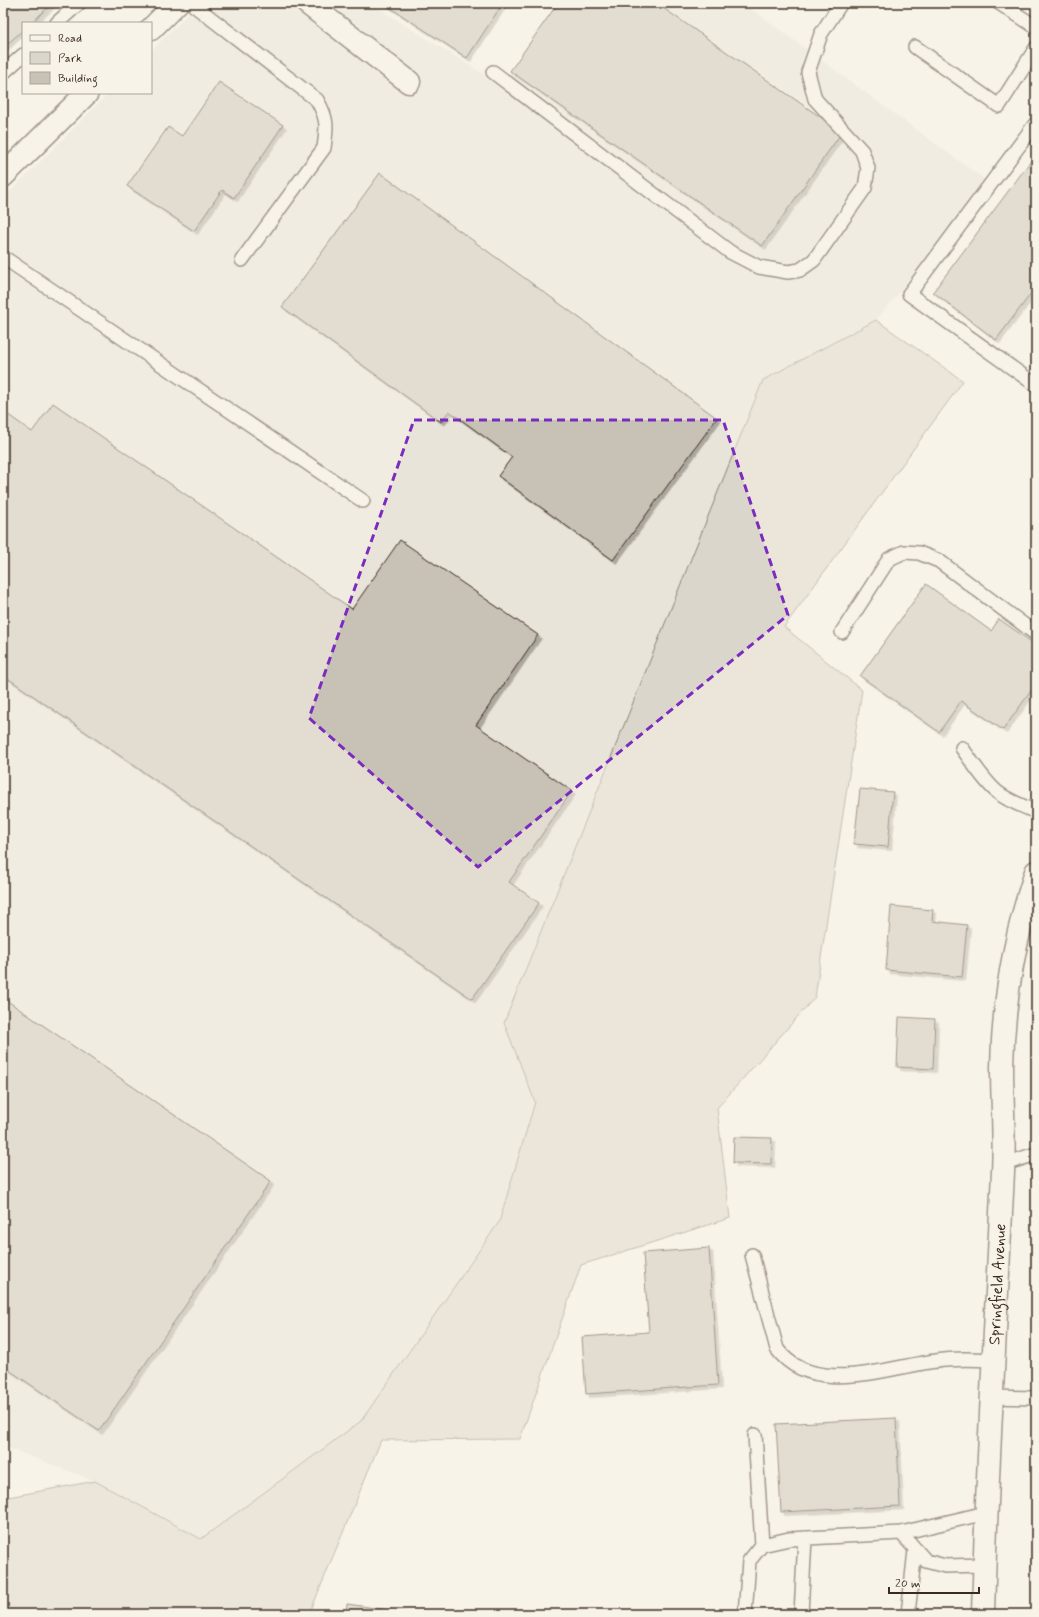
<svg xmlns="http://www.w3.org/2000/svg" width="1039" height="1617" viewBox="0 0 1039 1617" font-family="Mynerve,sans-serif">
  <defs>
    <filter id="shadow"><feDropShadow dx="3.5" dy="3.5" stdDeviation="0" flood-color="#0004"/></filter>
  </defs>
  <rect width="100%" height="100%" fill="#f7f3e8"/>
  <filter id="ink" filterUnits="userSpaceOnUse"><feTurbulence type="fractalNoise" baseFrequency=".025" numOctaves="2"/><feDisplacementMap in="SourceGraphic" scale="8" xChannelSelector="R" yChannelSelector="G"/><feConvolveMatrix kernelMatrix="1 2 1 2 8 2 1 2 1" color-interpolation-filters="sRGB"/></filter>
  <g filter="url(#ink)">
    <path fill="#e9e4d9" d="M199,3H370L501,85L558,3H743L992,185L876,320L763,381L504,1023L535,1102L499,1221L361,1421L201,1539L95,1481L3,1446V199L109,93H151V51Z"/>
    <path fill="#dbd6cb" stroke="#8b8074" d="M876,320L963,381L784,627L862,690L815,997L717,1108L730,1218L581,1265L520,1439L381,1440L311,1610L313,1614H3V1498L95,1481L201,1539L361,1421L499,1222L535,1102L504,1023L763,380Z"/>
    <path fill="#c8c1b6" stroke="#3b2a1e" filter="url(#shadow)" d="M3,3H53L31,23H23V30L3,48Z
      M383,3H503L467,58Z
      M558,3H656L842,132L762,246L510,71Z
      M219,82L283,125L234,198L222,190L194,231L127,186L168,127L182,136Z
      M1036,154V287L996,340L933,292Z
      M380,173L717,418L613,560L498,476L512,457L449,411L441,422L282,307Z
      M53,403L352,609L400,540L538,635L476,725L572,791L509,882L539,903L472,999L3,675V411L32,432Z
      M926,584L991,631L999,619L1036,645V684L1003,730L961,701L939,732L860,676Z
      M860,789L893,792L888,847L854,844Z
      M891,906L933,910L932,921L967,925L962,977L886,970Z
      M3,998L271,1181L99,1431L3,1366Z
      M899,1017L935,1019L933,1069L897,1067Z
      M734,1137L772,1138L771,1164L733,1163Z
      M709,1248L718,1385L586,1394L582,1337L649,1332L643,1253Z
      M896,1418L900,1506L781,1512L776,1424Z
      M347,1604L418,1614H346Z"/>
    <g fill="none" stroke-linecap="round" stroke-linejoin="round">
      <defs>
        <path id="service" d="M191,3L317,100C328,119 327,126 324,148L242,260
          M999,3L1036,27
          M57,23L79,3
          M915,47L999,106L1036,48
          M493,72L730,252L759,267L788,272L800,270L814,260L865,188L868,168L862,151L815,99L808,72L821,34L841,3
          M3,73L23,55
          M1036,123L909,294L1036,385
          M3,257L363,501
          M842,632L889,559L904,552L919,553L939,561L1036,634
          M962,748C973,763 983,780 997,792C1008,801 1023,806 1036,812
          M1004,1164L1036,1154
          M752,1255L777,1349C812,1397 888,1367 936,1361C955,1358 974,1359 994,1360
          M992,1397L1036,1398
          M755,1435L762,1545
          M901,1533L926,1561L945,1566L984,1565
          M745,1614L749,1561L762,1545L789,1539L901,1533L986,1513
          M801,1614L805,1538
          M908,1614L915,1550"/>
        <path id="minor" d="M307,3L409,82
          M151,29L177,3
          M3,176L87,93"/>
        <g id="secondary">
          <path id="s1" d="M983,1614C987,1467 996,1319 1003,1172C1005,1137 1002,1102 1002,1067C1003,1001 1015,935 1036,872"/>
        </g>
      </defs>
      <use href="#service" stroke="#3b2a1e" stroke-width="16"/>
      <use href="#minor" stroke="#3b2a1e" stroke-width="25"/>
      <use href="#secondary" stroke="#3b2a1e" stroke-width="25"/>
      <use href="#service" stroke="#f7f3e8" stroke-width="13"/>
      <use href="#minor" stroke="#f7f3e8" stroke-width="22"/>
      <use href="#secondary" stroke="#f7f3e8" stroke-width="22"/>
    </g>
  </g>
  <path d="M0 0H1039V1617H0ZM414,420H723L788,615L478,867L309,718Z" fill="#f7f3e8" fill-opacity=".55" fill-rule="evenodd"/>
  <path fill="none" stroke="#7b2cbf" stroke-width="3" stroke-dasharray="8 5" stroke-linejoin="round" d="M414,420H723L788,615L478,867L309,718Z"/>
  <g text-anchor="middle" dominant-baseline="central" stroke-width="3" stroke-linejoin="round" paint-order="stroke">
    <g font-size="16" fill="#3b2a1e" stroke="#f7f3e8">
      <text stroke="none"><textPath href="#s1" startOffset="330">Springfield Avenue</textPath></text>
    </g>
  </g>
  <rect width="1039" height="1617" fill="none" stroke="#f7f3e8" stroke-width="16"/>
  <rect x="8" y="8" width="1023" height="1601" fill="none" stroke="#3b2a1e" stroke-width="1.5" filter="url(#ink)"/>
  <rect x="22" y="22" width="130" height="72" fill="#f7f3e8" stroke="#aca397"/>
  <rect x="30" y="35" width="20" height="6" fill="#f7f3e8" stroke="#aca397"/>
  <text x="58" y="42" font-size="12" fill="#3b2a1e">Road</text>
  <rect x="30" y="52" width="20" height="12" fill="#dbd6cb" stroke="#aca397"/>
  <text x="58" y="62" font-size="12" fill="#3b2a1e">Park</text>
  <rect x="30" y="72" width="20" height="12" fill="#c8c1b6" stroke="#aca397"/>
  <text x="58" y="82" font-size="12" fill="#3b2a1e">Building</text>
  <path d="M889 1587v6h90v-6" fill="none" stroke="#3b2a1e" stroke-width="2"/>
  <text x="895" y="1587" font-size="12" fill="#3b2a1e" stroke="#f7f3e8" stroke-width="3" paint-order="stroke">20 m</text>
</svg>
